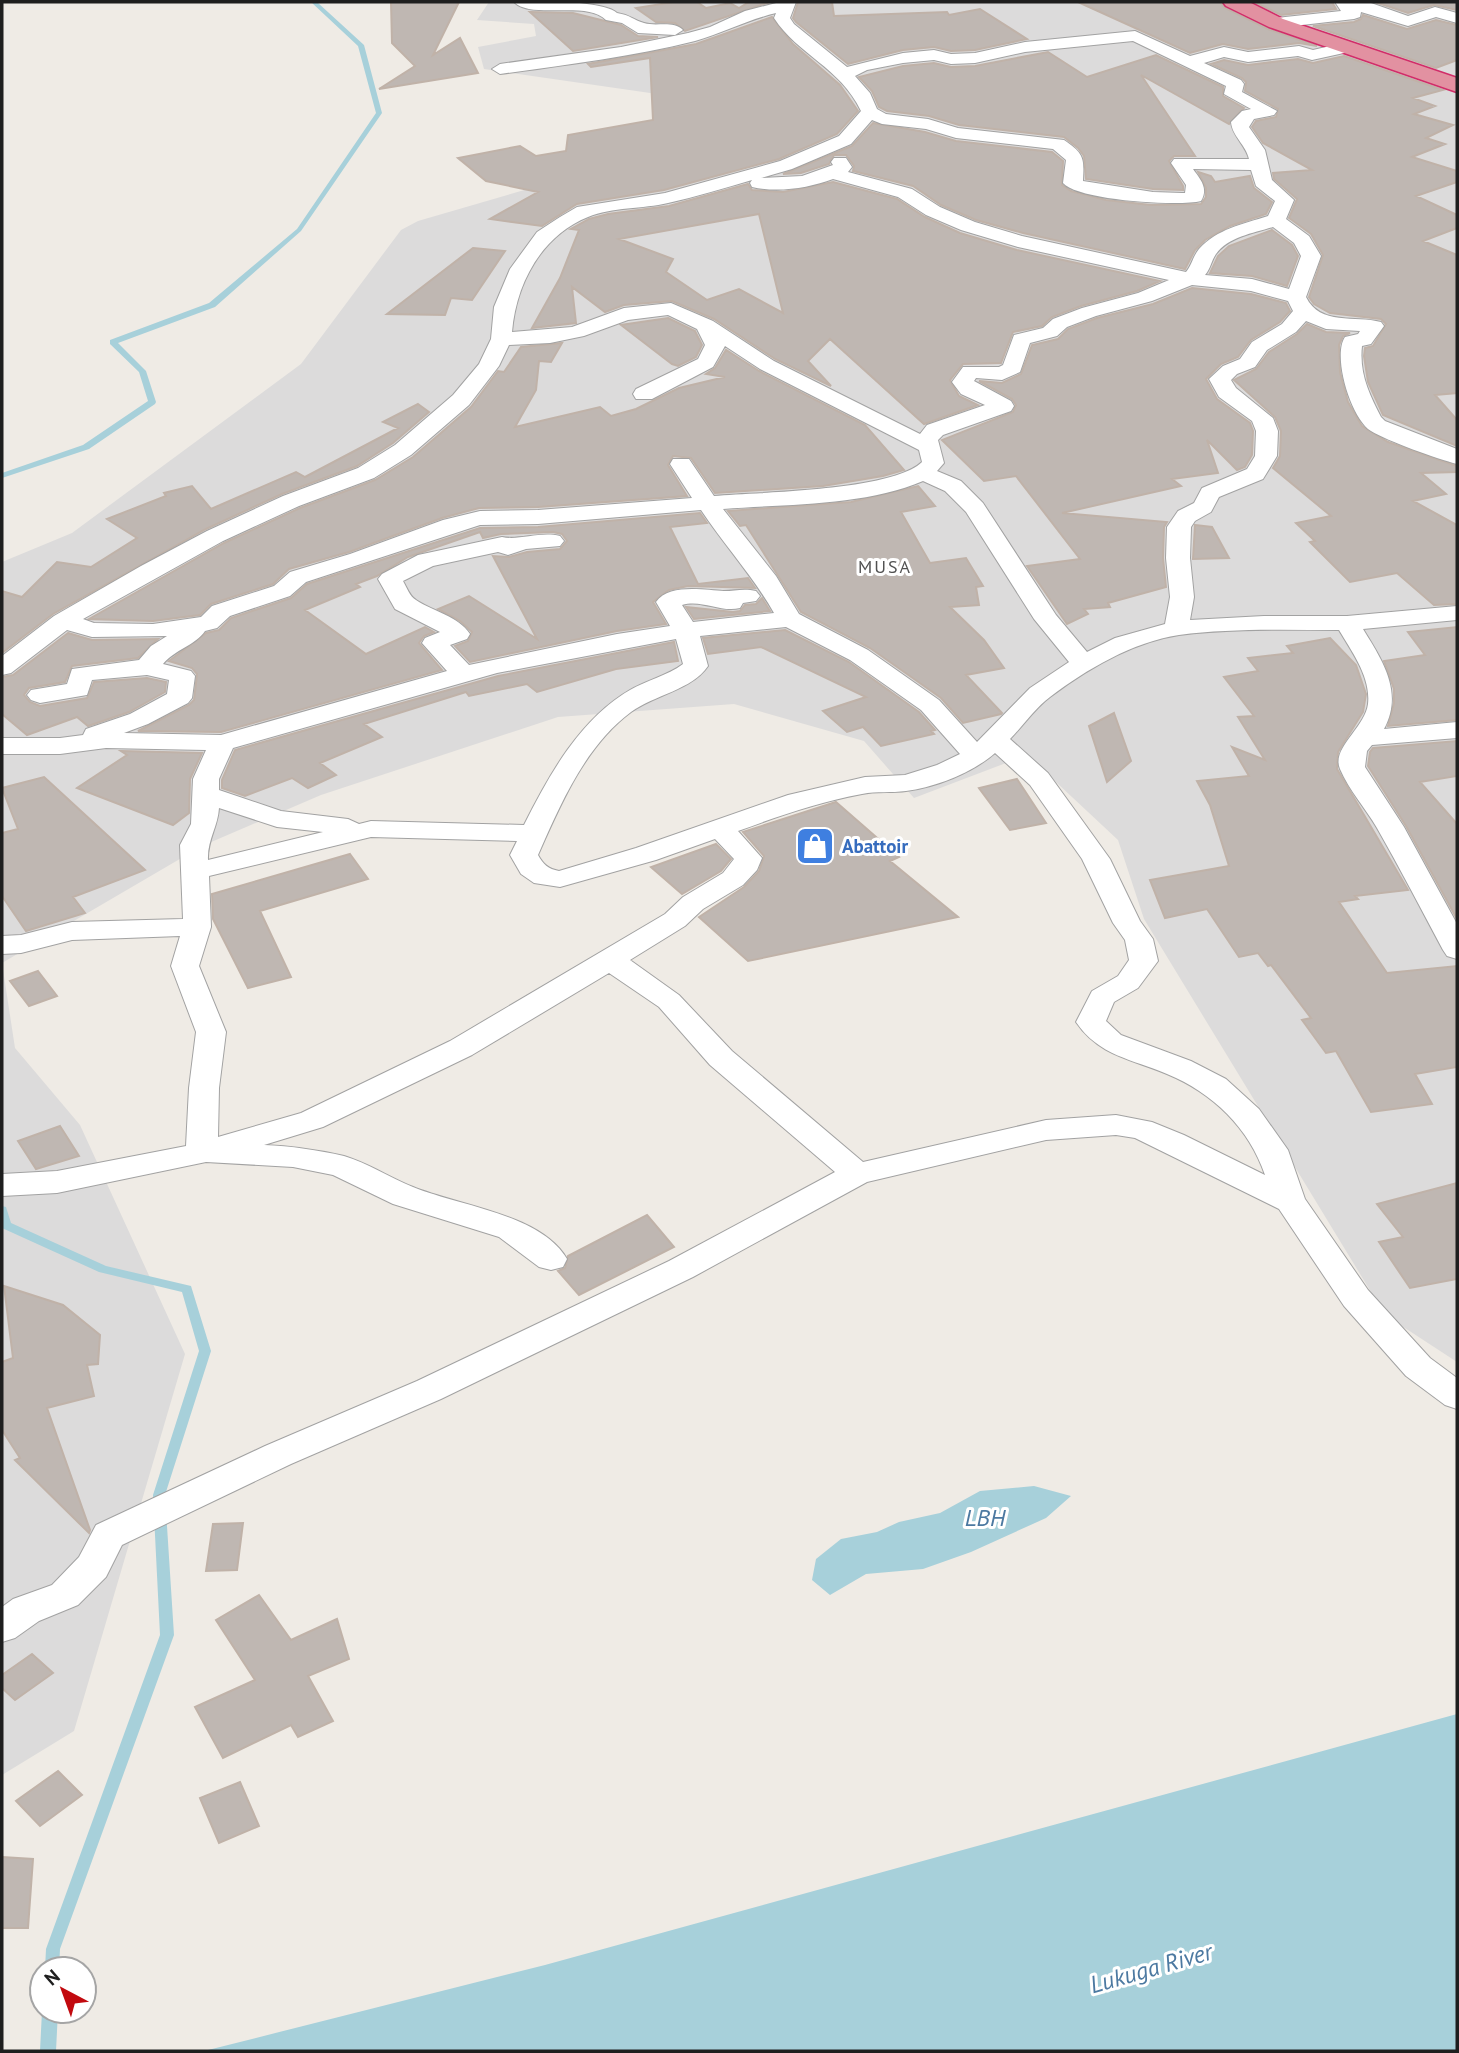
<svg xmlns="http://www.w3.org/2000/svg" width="1459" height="2053" viewBox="0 0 1459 2053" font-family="'PT Sans',sans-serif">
  <rect width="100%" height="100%" fill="#efebe5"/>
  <path fill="#dcdbdb" d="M489,2H1457V1362L1385,1315L1144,919L1118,840L1027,755L914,798L864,741L734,704L558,717L321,795L202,846L2,963L15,1048L80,1125L185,1354L74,1731L2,1775V562L72,533L301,364L401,230L418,221L555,181L622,167L671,96L484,69L478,47L536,36L534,24L477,20Z"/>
  <path fill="#a7d0da" d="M1034,1486L1071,1496L1046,1518L971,1552L923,1569L866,1574L830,1595L812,1580L816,1559L841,1539L877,1532L899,1522L940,1513L980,1491Z
    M1457,1714V2051H204L545,1965Z"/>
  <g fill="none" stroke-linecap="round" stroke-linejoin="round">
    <path fill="#a7d0da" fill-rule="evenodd" d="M311,2H317L364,45L382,113L301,231L215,307L118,343L146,371L156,402L155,404L89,449L2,478V473L83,445L148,401L139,372L110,344V340L209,303L297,229L376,113L358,46Z
      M2,1206L6,1207L11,1223L106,1266L191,1286L211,1351L165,1495L174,1635L60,1949L59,1969H45L46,1949L160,1635L153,1495L199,1351L182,1292L99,1272L2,1228Z
      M42,2011H58L56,2051H40Z"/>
  </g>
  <path fill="#bfb7b2" stroke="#c0b2a8" stroke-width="2" fill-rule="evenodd" d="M391,2H459L433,55L460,38L478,73L379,89L415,66L392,43Z
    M674,2H697L706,8L730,3L739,8L749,2H770L685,31L675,23L656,22L636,8Z
    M798,2H832L834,16L947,12L949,15L980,9L1027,39L975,50L951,51L934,47L903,50L848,64L796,22L793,18Z
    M1078,2H1220L1225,8L1268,29L1317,46L1299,43L1248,49L1223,44L1190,53Z
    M1254,2H1332L1336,9L1281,15Z
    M1375,2H1457V10L1434,5L1408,13Z
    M530,12L573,13L621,25L638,36L658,37L573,51Z
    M1363,15L1407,29L1436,20L1457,25V60L1436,68L1313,26L1354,22L1361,19Z
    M772,17L793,44L840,85L858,111L837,134L779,159L664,190L577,204L542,226L490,219L538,192L486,181L458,158L520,146L536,156L566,151L568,135L653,120L650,58L591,67L588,64L696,44Z
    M1048,52L1087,77L1156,55L1223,87V96L1244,108L1229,124L1141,75L1195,156H1174L1169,161L1183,186V190L1153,189L1086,179L1084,156L1078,148L1064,137L959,125L929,116L887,111L879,107L872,91L859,77L903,66L934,63L951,67L975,66Z
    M1344,56L1443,90L1413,98L1435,106L1414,114L1453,125L1426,138L1445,144L1412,157L1457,171V182L1416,196L1457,215V228L1423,241L1457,255V393L1435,395L1457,420V446L1383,415L1368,382L1364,356L1365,348L1373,346L1386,324L1381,319L1330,313L1314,304L1309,297L1323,255L1311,234L1289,218L1297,199L1274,179L1273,173L1312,170L1263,143L1252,127L1256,121L1276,117L1278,109L1245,91L1246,82L1242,78L1211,64L1224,60L1248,65L1298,59L1313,63Z
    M873,123L925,132L956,141L1052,152L1063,161L1062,185L1071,191L1106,200L1151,205L1201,204L1206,197V188L1198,172L1211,176L1215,182L1250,176L1254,188L1272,202L1266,214L1230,226L1205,240L1195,250L1185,269L1023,233L976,220L941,205L913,186L853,171L854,166L846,155H834L829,164L801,173L783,174L852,146Z
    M833,182L897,199L925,217L960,233L1017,250L1160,281L1137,291L1081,306L1052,317L1042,326L1013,332L1001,363L963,364L950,380L959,396L978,405L924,424L830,339L808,361L831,386L775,359L714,319L672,301L624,305L605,312L572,287L576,323L532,328L560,278L579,230L571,229L589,219L608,214L669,206L748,184L752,190L783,192ZM759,214L783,313L739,289L707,300L666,272L673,259L619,239Z
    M1272,230L1292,245L1298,256L1287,286L1252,276L1210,273L1218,256L1229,246Z
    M473,248L505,251L472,300L451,298L445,315L387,314Z
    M1192,288L1251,294L1286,303L1290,311L1280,322L1251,340L1238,357L1221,364L1206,379L1217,399L1250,423L1253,431L1252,455L1245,467L1237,470L1207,440L1218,473L1172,479L1181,486L1062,513L1167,522L1164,527L1163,558L1166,587L1108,603L1110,607L1084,609L1088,614L1067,624L1027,566L1080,559L1016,476L984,481L942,440L1013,412L1016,405L1012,399L979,381L1002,383L1021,374L1032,345L1058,339L1068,329L1097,318L1153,304Z
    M668,318L695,331L702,345L696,357L678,366L672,364L621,325Z
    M1307,324L1326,332L1350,333L1343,336L1339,345L1340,372L1348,402L1362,426L1388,442L1457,466V472L1421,473L1446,494L1413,501L1457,525V604L1434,605L1397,573L1350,582L1310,542L1315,541L1296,523L1331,516L1273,468L1280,456L1281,431L1275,417L1234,380L1256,369L1269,352L1297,334Z
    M562,343L551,362L539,361L536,390L515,427L600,407L611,416L636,409L679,388L725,377L706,374L715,368L726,350L759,371L865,425L904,470L883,476L823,486L715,493L691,458L673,456L668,465L687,496L538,507L479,508L442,518L349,552L289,569L273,584L211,604L200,615L153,621L89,619L224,543L300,508L375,480L413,457L471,407L498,371L504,372L521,347Z
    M418,404L429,412L393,443L357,466L282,494L206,529L53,614L2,653V591L22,597L57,562L91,567L137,538L107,519L166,496L164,493L192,486L211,509L296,472L305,477L398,428L383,422Z
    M918,486L935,506L901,512L930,563L966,558L983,586L976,587L979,605L950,607L984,640L1004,668L966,675L1002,713L1001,714L963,723L941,698L870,648L801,612L746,525L740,526L728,511L851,502Z
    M700,513L707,523L670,527L698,584L748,578L755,588L688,586L669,590L653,602L666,624L617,631L470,662L455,646L468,641L472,632L460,621L438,609L469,596L537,639L493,556L509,557L527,552L560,549L567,541L562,534L553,532L501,534L483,538L480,532L408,557L377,576L356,584L360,587L305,610L366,654L425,627L434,632L424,636L419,643L442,670L221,732L138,731L189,705L194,700L197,674L192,668L169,661L206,633L219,630L231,618L291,598L307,584L480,528L538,527Z
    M1195,525L1212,527L1229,558L1193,559Z
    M762,598L770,611L694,619L686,607L733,612L740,611L745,605L756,604Z
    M1457,627V720L1388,726L1394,703V689L1384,661L1425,655L1408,632Z
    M785,630L849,662L919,712L935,730L931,731L934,734L881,746L863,727L847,732L823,711L866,697L761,647L708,654L703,638Z
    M68,633L92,640L158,639L138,658L72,666L65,682L29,688L24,695L30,702L40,706L87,698L94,682L147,678L166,682L165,692L129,712L88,726L77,717L27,735L2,714V677L13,675Z
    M1330,638L1356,665L1366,694L1363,712L1338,752L1337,769L1408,890L1355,896L1358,899L1339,902L1387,973L1457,966V1067L1415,1074L1432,1104L1371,1112L1336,1051L1326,1053L1302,1020L1311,1018L1271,965L1268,966L1258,953L1239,957L1207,909L1165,918L1150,880L1229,866L1210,805L1197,781L1249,776L1232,747L1265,760L1238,717L1254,716L1224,677L1258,671L1248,658L1293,653L1287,646Z
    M674,642L678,661L616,669L537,692L527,684L469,696L466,692L364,724L382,737L320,763L336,775L308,788L292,778L245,796L222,788V780L235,750L498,676Z
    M1114,713L1131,761L1107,782L1089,726Z
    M1457,741V776L1420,782L1457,824V919L1406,826L1368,766L1370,752L1373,748Z
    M121,751L202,753L190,779L189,813L173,825L77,788L127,755Z
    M44,777L145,870L73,897L85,913L26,931L2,896V833L18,829L2,788Z
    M1017,779L1046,823L1010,830L979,788Z
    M836,802L899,857L890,861L958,917L748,961L699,917L744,887L759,871L764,856L743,832Z
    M716,844L731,859L721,871L682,894L651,867Z
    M350,854L368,879L260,911L291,977L248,988L213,919L212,894Z
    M38,971L57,996L29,1006L10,981Z
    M60,1126L79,1156L36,1169L18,1141Z
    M1457,1183V1279L1410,1288L1379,1242L1403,1237L1377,1204Z
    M647,1215L674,1247L579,1295L558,1271L565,1268L568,1256Z
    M4,1286L63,1305L100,1335L98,1364L87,1365L94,1396L47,1408L90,1530L89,1533L15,1460L20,1458L2,1430V1362L13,1358Z
    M243,1523L237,1570L206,1571L213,1524Z
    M259,1595L291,1640L337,1619L349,1659L308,1676L333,1721L298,1737L291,1725L223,1758L195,1707L255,1680L216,1620Z
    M32,1654L53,1673L15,1700L2,1688V1675Z
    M58,1771L82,1795L40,1826L16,1801Z
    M240,1782L259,1826L219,1843L200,1798Z
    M2,1857L33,1859L28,1928H2Z"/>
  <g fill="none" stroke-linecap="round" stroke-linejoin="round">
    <defs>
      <path id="street" d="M514,2C536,1 603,0 617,13C631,15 633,20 644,23C657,27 673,20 683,30L675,35L638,33L622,23L606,20C587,0 532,20 514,2Z
        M780,2H796L790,18L794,24L847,67L903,53L934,50L951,54L975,53L1025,42L1135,31L1190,56L1224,47L1248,52L1299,46L1313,50L1347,42L1355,47L1353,51L1312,60L1298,56L1248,62L1224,57L1204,63L1241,80L1244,84L1242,92L1277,111L1274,115L1254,119L1249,127L1265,150L1272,180L1294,200L1286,219L1309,236L1321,256L1306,297C1320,326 1355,315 1381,322L1384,326L1371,344L1362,346C1359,373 1369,394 1381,417L1385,421L1457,449V464C1438,459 1387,441 1371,431C1351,419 1332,356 1345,337L1358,334L1360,331L1326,329L1306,321L1296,332L1267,350L1255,367L1237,374L1231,380L1236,388L1273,418L1278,431L1277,456L1263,479L1219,497L1211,512L1195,521L1191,527L1190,558L1194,597L1190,620L1264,616H1347L1457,606V620L1363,629C1382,660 1404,692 1384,729L1457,722V738L1372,745L1367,751L1365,767L1404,827L1457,924V959L1447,956L1443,950C1421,909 1400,868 1377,828C1366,809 1349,790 1340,769C1331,748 1365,728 1368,704C1371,677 1352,652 1339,630C1286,630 1231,628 1179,635C1133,642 1087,669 1050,697C1035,708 1023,726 1010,739L1048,773L1110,859L1140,921L1153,939L1158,961L1138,988L1114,1002L1106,1021L1121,1035L1191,1061L1226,1079L1259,1109L1288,1150L1305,1199L1368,1290L1430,1358L1457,1378V1409L1445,1405L1406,1376L1344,1306L1279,1209L1135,1138L1116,1135L1046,1140L867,1182L693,1277L441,1399L291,1464L122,1545L106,1577L78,1605L39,1621L15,1638L2,1642V1607L13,1599L52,1585L79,1557L96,1525L265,1446L417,1381L669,1261L835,1172L710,1065L659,1007L609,973L472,1055L323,1127L264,1145C291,1146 318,1150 344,1156C368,1163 390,1178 413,1187C459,1206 541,1214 567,1259L563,1267L551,1270L539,1267L499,1237L393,1204L333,1175L293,1167L206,1162L57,1193L2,1196V1174L57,1171L186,1146L189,1088L196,1032L171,966L180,936L72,940L21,953L2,954V936L21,935L72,922L183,919L180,845L191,824L193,779L206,750L106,748L60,754H2V738H60L83,735L86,729L130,714L167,694L169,680L147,675L92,680L87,695L40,703L31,700L27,695L31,690L67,684L72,669L139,660L151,646L167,636L92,637L67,630L11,673L2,675V656L54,616L141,566L207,531L283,496L358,468L395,445L453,395L479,364L491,339L494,307L510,269L537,232L560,217L577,207L665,193L780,161L839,136L861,111C840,67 798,55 774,18L776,13C747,20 723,33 695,41C631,57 565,65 500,74L492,69L500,64L621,47L688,33L710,27L745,11ZM1133,41L1226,86L1224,94L1251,109L1242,111L1231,122C1232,136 1246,145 1249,159H1174L1171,163L1186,185L1185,193H1182L1153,192L1083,181C1084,159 1085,154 1064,140L958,128L928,119L886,114L877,109L870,93L855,76L867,70L903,63L934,60L951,64L975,63L1025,52ZM872,120L882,124L926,129L956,138L1053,149L1066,160L1063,183C1077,200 1178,207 1201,201C1209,188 1200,179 1193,169L1251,170L1256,186L1275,201L1268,216C1243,224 1217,229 1199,249C1193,256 1192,265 1186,272L1022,236L975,222L940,207L912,189L848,172L852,167L846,158H834L831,162L833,165L802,176L761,178L792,169L851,144ZM833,179L898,197L926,215L961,230L1018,247L1169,280L1138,293L1082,308L1053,319L1043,328L1014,335L1003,365L999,367H963L952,382L961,394L985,405L927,425L920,434L774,361L713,321L671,303L624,308L572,327L512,332C516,284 541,236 588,217C612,207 643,209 668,203C696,197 724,188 752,180L750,183L752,187C778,193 809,188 833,179ZM1273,227L1294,243L1301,256L1289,289L1252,279L1205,275C1211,268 1211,261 1216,254C1228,237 1254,233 1273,227ZM1192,285L1251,291L1288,301L1293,311L1282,324L1252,342L1240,359L1223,366L1209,379L1219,397L1252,421L1256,431L1255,456L1247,469L1202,488L1194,503L1178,511L1167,527L1166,558L1170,597L1165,624L1115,638L1087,652L1056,615L983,503L961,481L937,471L944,463L938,440L943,435L1011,411L1014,406L1011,401L974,381L976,378L1002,380L1020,372L1030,343L1057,336L1067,327L1096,316L1152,301ZM668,315L697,329L705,345L698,359L636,389L633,394L636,399H652L713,367L725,346L760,369L919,450L922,462C892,491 759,492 714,496L689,459H673L670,464L692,498L538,510L480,511L443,520L350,554L290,572L274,586L212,606L201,617L153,624L94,623L83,619L223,541L299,506L374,478L411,455L469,405L499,366L509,345L550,343L584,336L628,320ZM923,481L945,491L966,512L1034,619L1069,662L1030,688L977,742L939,700L868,650L799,614L776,576L723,509C786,504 865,506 923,481ZM701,510C725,546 753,576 774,613L693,622L682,605C702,599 721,613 740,608L743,603L756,601L760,596L756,591C744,588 735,591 724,591C705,590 669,583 656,602L670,626L617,634L469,665L450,645L467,639L470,634C458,616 434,612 416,600C410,597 407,588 403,581L433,566L498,552L508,555L526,549L560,546L564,541L560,536C540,531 519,541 502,537L418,555L382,574L378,579L395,609L440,632L425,638L422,643L447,671L221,735L124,733L148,724L188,703L192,698L195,676L191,671L163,664C174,650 196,645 205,631L217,628L230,616L290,596L306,582L480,525L538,524ZM786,627L850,660L921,710L960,754L937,765L905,775L865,777L788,795L636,848L559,871C548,869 543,864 538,855C560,805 585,746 631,712C654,695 692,690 708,666L700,636ZM676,639L683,664C667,676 647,680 630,690C580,719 549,775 524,825L371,821L359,824L348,819L281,811L219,790V779L233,748L497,673ZM995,753L1030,785L1082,859L1113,923L1125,940L1129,960L1118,976L1092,991L1076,1022C1099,1056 1132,1059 1167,1074C1213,1093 1249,1128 1265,1175L1184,1135L1152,1122L1116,1115L1046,1120L863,1162L732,1051L679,995L630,960L685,926L703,909L743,885L757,870L762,858L738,831C779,816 819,802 862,794C877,791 891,793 906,791C936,787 972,773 995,753ZM219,808L277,827L323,832L208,860C207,840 218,827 219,808ZM371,837L517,841L510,855L521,874L534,883L560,887L656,860L715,839L734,859L723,873L683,897L665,914L450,1041L301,1113L218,1137L219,1088L226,1032L199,966L211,927L209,876Z
        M1335,2L1371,3L1408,16L1435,7L1457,13V23L1436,17L1408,26L1361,12L1360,17L1354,19L1276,28L1268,23L1276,18L1341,11Z"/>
      <path id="highway" d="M1223,2H1249L1283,19L1457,78V92L1269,27L1226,6Z"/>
    </defs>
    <use href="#street" stroke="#a2a2a2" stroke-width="2"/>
    <use href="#highway" stroke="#d12d69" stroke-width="3"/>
    <use href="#street" fill="#fff" fill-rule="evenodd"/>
    <use href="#highway" fill="#e291a1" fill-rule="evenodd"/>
  </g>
  <defs>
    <symbol id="shop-square" viewBox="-11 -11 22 22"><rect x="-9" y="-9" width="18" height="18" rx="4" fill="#3f7fe0" stroke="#fff"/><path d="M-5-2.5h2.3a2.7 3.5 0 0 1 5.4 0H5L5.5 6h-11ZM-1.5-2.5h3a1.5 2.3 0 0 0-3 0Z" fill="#fff"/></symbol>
  </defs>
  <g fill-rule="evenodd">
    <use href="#shop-square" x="793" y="824" width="44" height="44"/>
  </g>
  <g text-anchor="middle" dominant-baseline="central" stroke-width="6" stroke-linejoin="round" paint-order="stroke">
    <g font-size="18" letter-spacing="2" fill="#515151" stroke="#fff">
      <text x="885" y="566">MUSA</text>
    </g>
    <g font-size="19" font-weight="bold" fill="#366cbe" stroke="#fff" text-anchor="start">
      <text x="842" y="846">Abattoir</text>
    </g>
    <g font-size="24" font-style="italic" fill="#4c79a1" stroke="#fff">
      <text x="985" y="1517">LBH</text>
      <text transform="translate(1151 1968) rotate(-16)">Lukuga River</text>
    </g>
  </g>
  <rect width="1459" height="2053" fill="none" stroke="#1e1e1e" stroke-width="7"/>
  <g transform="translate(63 1990) rotate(319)"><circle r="33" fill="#ffffff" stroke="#a5a5a5" stroke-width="2"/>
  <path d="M0-5L12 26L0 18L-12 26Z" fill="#c20a0f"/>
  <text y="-10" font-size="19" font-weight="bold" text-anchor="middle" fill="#1e1e1e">N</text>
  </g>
</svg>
